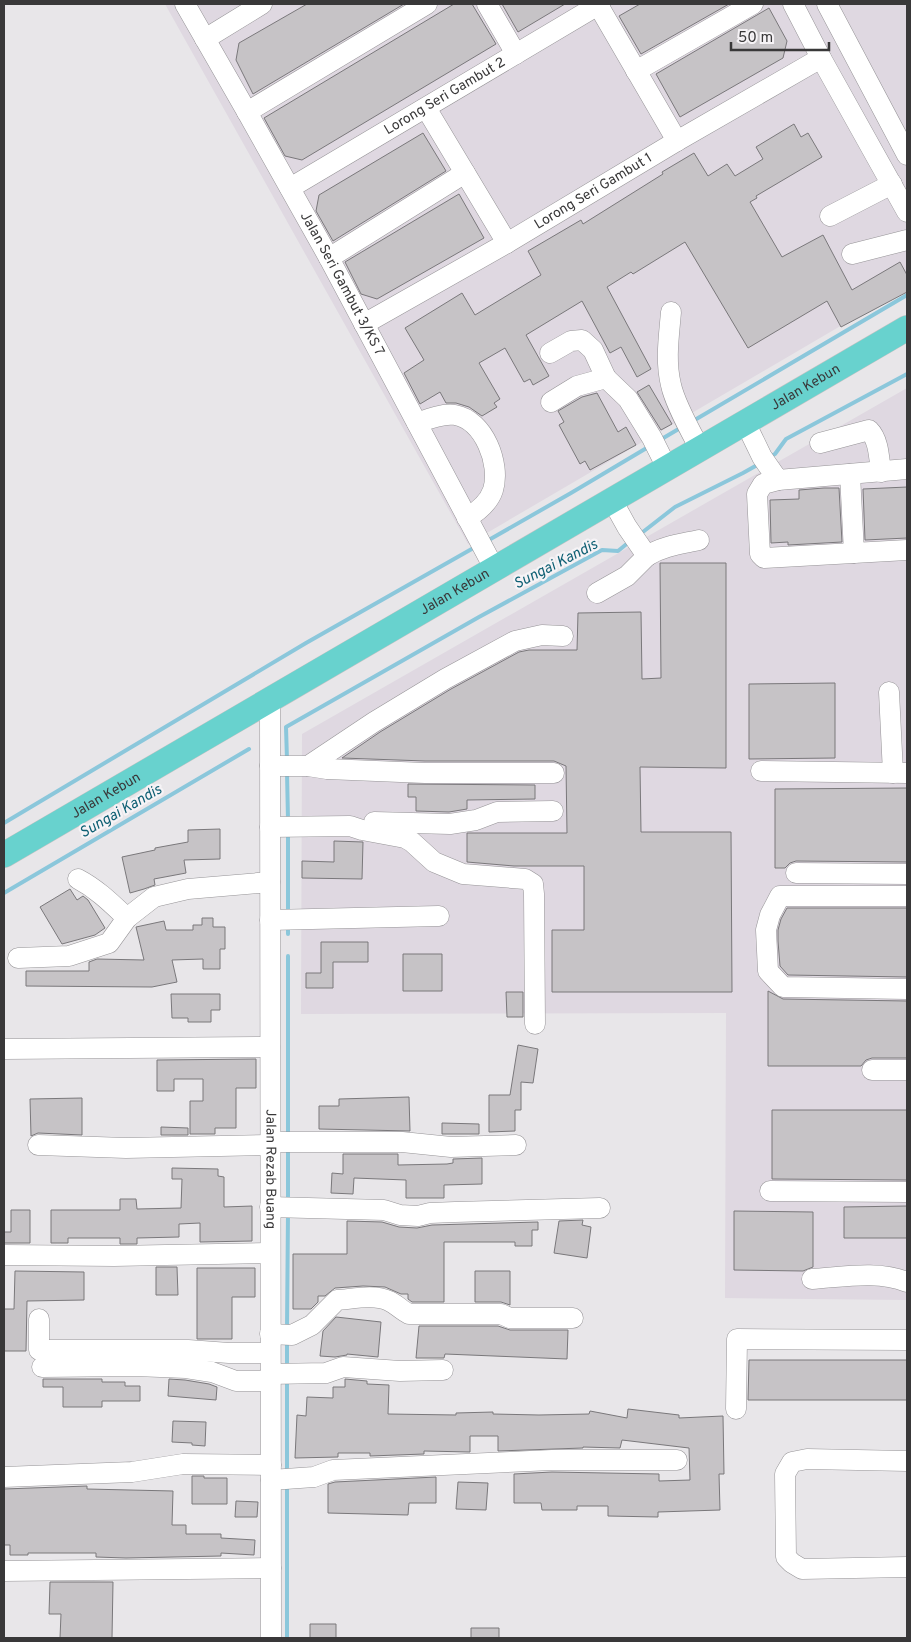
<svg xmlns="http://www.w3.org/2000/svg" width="911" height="1642" viewBox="0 0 911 1642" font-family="Overpass,sans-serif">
  <rect width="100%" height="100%" fill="#e8e6e9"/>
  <path fill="#dfd8e1" d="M165,4H907V287L468,544Z
    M907,388V1300L725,1298L726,1013L301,1014L302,734Z"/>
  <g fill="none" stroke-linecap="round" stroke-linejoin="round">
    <path stroke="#8bc7db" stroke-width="4" d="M693,421L907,295
      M660,440L682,427
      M769,457L775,454L786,439L907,374
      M639,535L675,507L743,473L759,464
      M487,541L571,493L650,446
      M287,760L286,727L479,617L602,550L618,551L629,542
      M287,772L288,820
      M4,823L306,643L477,546
      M288,832V913
      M4,893L249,749
      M288,934V925
      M288,1136V956
      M288,1201V1148
      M287,1329L288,1213
      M287,1369V1341
      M287,1474V1381
      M287,1638V1486"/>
  </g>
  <path fill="#c6c3c6" stroke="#7a787b" d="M307,4H404L253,94L236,60L239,43Z
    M454,4H472L496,44L302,160L285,156L264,118Z
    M502,4H565L518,32Z
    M640,4H729L641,54L619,16Z
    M769,8L787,41L783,58L680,117L656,74Z
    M794,124L801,137L808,133L822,157L756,196L757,198L750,202L782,257L823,235L852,290L900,262L907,275V292L841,327L827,301L748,348L685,242L633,274L631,272L607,287L651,369L637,377L621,347L610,353L582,301L526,335L549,376L533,385L530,379L524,382L505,348L479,363L500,399L494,403L497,407L482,416L469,407L456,403H446L440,392L420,404L404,373L424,360L405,328L462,293L475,315L541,275L528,251L581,220L583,224L663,174L662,172L694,153L708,176L727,164L735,176L763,159L756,147Z
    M423,133L446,171L333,241L316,211L319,195Z
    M459,194L484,238L377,299L361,294L345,262Z
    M649,385L672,424L661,430L637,392Z
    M597,393L618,432L626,427L636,445L590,470L585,461L580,464L559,425L564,422L558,411L582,397Z
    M907,487V538L865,540L863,489Z
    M824,488H839L842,542L788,545V542L771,543L770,500L799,499V490Z
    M660,563H726V768L640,767L641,832H731L732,992H552V930H584V866H514L467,862V833H567L566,766L554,761H425L342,758L380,732L451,689L519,652L529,650H577L578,613L641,612L642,679L661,678Z
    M835,683V758L749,759V684Z
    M408,784L535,785V799L467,800V809L449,812L416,811V797H408Z
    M907,788V862L796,861L790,863L785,868H775V789Z
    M220,829V859L184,860L186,873L154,879L155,885L144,889L130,893L122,857L155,850V848L188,842V830Z
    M334,841L363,842L362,879L302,878V861L334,862Z
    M70,889L77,900L83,896L88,900L105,928L95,935L62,944L40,907Z
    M787,908H907V977L788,975L780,966L778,941V930L781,919Z
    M202,918H213V927H225V949H220V969H203V959L172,960L177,982L152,987L26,986V971H89V962L97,959L144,960L136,927L164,921L166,930H193V925H202Z
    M321,942H368V962H333V988H306V973H321Z
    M403,954H442V991H403Z
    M768,991L783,999L907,1001V1058H872L866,1060L861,1066H768Z
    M506,992H523V1017H507Z
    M171,994H220V1010H211V1022H188V1018H172Z
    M518,1045L538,1049L533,1083L521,1082V1110H515V1131L489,1132V1095H510Z
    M256,1059V1088H236V1128H215V1134H190V1101H203V1079H174V1091H157V1060Z
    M409,1097L410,1131L319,1129V1106H339V1099Z
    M82,1098V1135L38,1133L31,1136L30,1099Z
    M772,1110H907V1180L772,1179Z
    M442,1123L479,1124V1134H442Z
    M161,1127L188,1128V1135H161Z
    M343,1154H398V1165L447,1164L453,1163V1159L482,1158V1184L444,1185V1198H406V1180L354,1178L353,1194L331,1193L332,1173L343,1174Z
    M172,1168L218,1169V1176L224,1177V1207L252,1206V1241L200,1242V1223L179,1224V1237L137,1238V1244H120V1238H68V1243H51V1210H120V1199H136L137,1209L181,1208L182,1179H172Z
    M907,1206V1238H844V1207Z
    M11,1210H30V1243H4V1232H11Z
    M734,1211L813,1212V1267L803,1271L734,1270Z
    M583,1220L582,1225L591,1227L587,1258L554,1253L559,1221Z
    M347,1221L382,1222L399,1227L417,1228L432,1225L538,1222V1230H532V1246H515V1242H444V1302H412L408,1299V1294H401L385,1287L363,1286L335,1288L325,1296H318V1302L311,1309H293V1254H347Z
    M156,1267H177L178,1295H156Z
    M197,1268H255V1297H232V1339H197Z
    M15,1271L84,1272V1300L27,1301L26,1351H4V1309H14Z
    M475,1271H510V1305L501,1302H475Z
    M336,1317L381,1322L378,1357L347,1354V1355L335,1357L320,1356L323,1331Z
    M419,1326H498L510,1330H568L567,1359L445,1354L444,1358H416Z
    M749,1360H907V1400H748Z
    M43,1379H102V1382H125V1386H140V1401H102V1407H63V1387H43Z
    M169,1379L185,1380L209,1384L217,1387L216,1400L168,1396Z
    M345,1379L367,1381V1384L389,1385L388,1414L456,1415V1413L493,1412V1414L539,1415L589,1414L590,1411L627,1418L628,1409L679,1415V1418L723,1416L724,1474H719L720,1510L658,1512V1517L608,1516V1506H577V1510H542L541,1503H514V1474L552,1472L659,1474V1481L690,1480L689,1448L622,1440L620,1448L583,1447V1448L498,1451V1436H470V1452L424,1451V1454L370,1456V1453H338V1457L295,1458L297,1415L306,1416L307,1397L333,1398V1387H345Z
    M173,1421L206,1422L205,1446L192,1445V1443L172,1442Z
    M192,1476H204V1478H227V1504H192Z
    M436,1477V1503H409L408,1515L328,1513V1484L335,1482Z
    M458,1482L488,1483L486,1510L456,1509Z
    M87,1486V1489L173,1491L172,1525H186V1534H221V1538L255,1540L254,1555L221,1553V1556L126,1558L96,1557V1553H28V1555H10V1545H4V1489Z
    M236,1501L258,1502L257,1517H235Z
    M50,1582H113L112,1638H60L61,1614H49Z
    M310,1624H336V1638H310Z
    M471,1628H499V1638H471Z"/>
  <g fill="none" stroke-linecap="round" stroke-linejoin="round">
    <defs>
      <g id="minor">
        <path id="s1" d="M185,4L247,112L329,258L494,568"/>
        <path d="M487,4L516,54"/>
        <path d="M793,4L821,58L907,212"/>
        <path d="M827,4L907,155"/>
        <path d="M598,5L677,141"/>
        <path d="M205,39L262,4"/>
        <path d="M636,71L753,4"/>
        <path d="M426,108L507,243"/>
        <path d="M247,112L427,4"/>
        <path id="s2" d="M290,188L600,4"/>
        <path d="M830,216L892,184"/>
        <path d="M852,254L907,240"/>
        <path d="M329,258L465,173"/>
        <path d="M671,312C669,336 665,361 671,385C675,404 691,432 700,449"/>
        <path id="s3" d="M364,324L507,243L677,141L821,58"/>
        <path d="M550,353L571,341L582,340L593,350L606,378"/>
        <path d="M551,402L577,386L606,378L628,399L652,438L667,468"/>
        <path d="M745,422L762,457L778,480L907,469"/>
        <path d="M417,423C428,419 443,413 455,415C484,420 501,464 493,490C489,502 477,512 467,518"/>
        <path d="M820,443L869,430C879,440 879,458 881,472"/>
        <path d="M850,474L854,553"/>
        <path d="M778,480L763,484L757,494L760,554L764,558L907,550"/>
        <path d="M647,556C663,546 681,544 699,540"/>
        <path d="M597,593L627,576L647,556L627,527L612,500"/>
        <path d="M889,692L893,773"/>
        <path id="s4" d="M270,700L271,1638"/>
        <path d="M270,766H308L374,722L445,679L515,641L542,635L563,636"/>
        <path d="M308,766L327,769L425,773H554"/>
        <path d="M761,771L907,773"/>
        <path d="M374,822L450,824L476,820L497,812L553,811"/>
        <path d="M270,827L350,826L362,830L405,838L412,842L434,862L463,874L525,879L533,884L534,894L535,1024"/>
        <path d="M796,873L907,874"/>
        <path d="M78,879C97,889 111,903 127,918"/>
        <path d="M907,896H780L770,915L766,930L768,971L783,987L907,989"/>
        <path d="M270,920L439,916"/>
        <path d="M18,958L69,956L109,943L127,918L154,897L188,889L270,882"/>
        <path d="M4,1049L270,1047"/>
        <path d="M872,1070H907"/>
        <path d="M270,1142H402L451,1147L516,1145"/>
        <path d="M38,1145L126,1148L270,1145"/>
        <path d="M770,1191L907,1192"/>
        <path d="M270,1207L384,1210L400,1215L418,1216L430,1213L455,1212L600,1208"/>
        <path d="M4,1255L114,1256L270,1253"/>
        <path d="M812,1279C843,1277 878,1270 907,1282"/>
        <path d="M39,1319V1350H188L229,1353H270"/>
        <path d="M270,1334L292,1335L312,1325L337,1300C353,1299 374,1294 389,1301C396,1304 401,1310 409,1314H501L510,1318H573"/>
        <path d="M42,1367L135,1366L186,1368L212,1372L236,1381H270"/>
        <path d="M270,1374L326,1373L343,1367L400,1371L443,1370"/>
        <path d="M736,1409L737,1339L907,1340"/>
        <path d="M907,1461L807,1459L792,1462L785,1474L786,1557L792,1563L802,1569L907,1567"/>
        <path d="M4,1477L132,1472L183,1464L271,1465"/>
        <path d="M271,1480L314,1477L333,1470L552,1460H677"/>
        <path d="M4,1571L271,1568"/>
      </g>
      <g id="major">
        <path id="s5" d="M4,855L907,328"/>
      </g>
    </defs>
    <use href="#minor" stroke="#969497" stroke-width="21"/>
    <use href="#major" stroke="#c4c3c4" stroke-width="26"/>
    <use href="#minor" stroke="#fff" stroke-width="20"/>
    <use href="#major" stroke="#68d2ce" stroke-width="25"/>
  </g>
  <g text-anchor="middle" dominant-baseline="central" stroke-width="4.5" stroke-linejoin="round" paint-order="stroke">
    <g font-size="14" fill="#393839" stroke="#f6f3f6">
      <text stroke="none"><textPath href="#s2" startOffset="180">Lorong Seri Gambut 2</textPath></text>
      <text stroke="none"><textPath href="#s3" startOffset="265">Lorong Seri Gambut 1</textPath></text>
      <text stroke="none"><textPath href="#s1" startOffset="321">Jalan Seri Gambut 3/KS 7</textPath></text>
      <text stroke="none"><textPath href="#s5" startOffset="928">Jalan Kebun</textPath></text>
      <text stroke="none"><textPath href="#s5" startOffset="522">Jalan Kebun</textPath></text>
      <text stroke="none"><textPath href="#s5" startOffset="118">Jalan Kebun</textPath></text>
      <text stroke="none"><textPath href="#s4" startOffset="469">Jalan Rezab Buang</textPath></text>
    </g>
    <g font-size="15" font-style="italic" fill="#0e5f73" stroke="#f6f3f6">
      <text transform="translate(556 565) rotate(-27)">Sungai Kandis</text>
      <text transform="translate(121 812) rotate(-30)">Sungai Kandis</text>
    </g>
  </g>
  <rect width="911" height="1642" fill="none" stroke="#393839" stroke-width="10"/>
  <path d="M731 42v8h98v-8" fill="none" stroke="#393839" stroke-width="2.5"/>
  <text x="738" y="42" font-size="15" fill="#393839" stroke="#f6f3f6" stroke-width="4" paint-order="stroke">50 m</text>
</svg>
